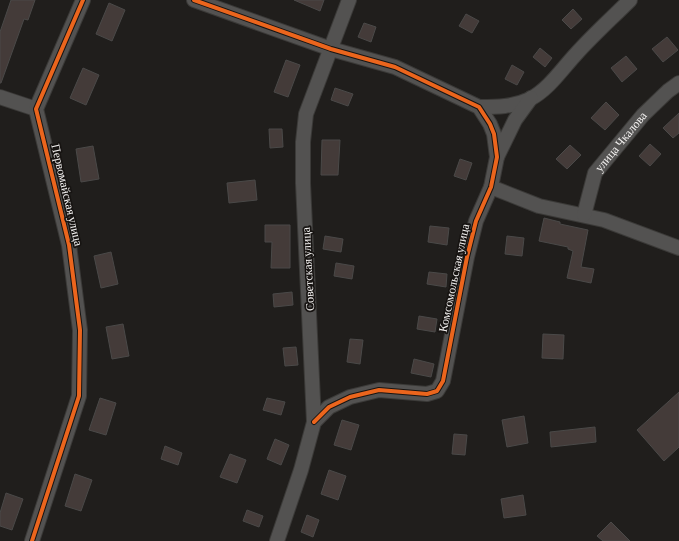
<svg xmlns="http://www.w3.org/2000/svg" width="679" height="541" viewBox="0 0 679 541" font-family="'Crimson Pro',serif">
  <rect width="100%" height="100%" fill="#201e1c"/>
  <path fill="#443b39" stroke="#4a4948" d="M11,0H35L28,20L24,19L1,83H0V32Z
    M294,0H324L320,11Z
    M109,3L125,10L112,41L96,34Z
    M573,9L582,19L571,29L562,20Z
    M466,14L479,21L472,33L459,26Z
    M364,23L376,27L371,42L358,37Z
    M667,37L678,50L663,62L652,49Z
    M540,48L552,58L545,67L533,57Z
    M626,56L637,69L622,82L611,68Z
    M286,60L300,65L288,97L274,92Z
    M512,65L524,72L517,85L505,79Z
    M83,68L99,75L86,105L70,98Z
    M335,88L353,94L348,106L331,100Z
    M606,102L619,115L605,130L591,118Z
    M679,113V133L673,138L663,128Z
    M269,129H282L283,147L270,148Z
    M322,140H340L338,175H321Z
    M650,144L661,154L650,166L639,156Z
    M570,145L581,155L567,169L556,159Z
    M93,146L99,179L81,182L76,149Z
    M460,159L472,163L466,180L454,176Z
    M255,180L257,200L229,203L227,183Z
    M544,218L560,222V224L588,230L581,267L594,269L591,283L567,278L573,251L568,249V247L539,241Z
    M265,225H290V268H271L272,242H265Z
    M430,226L449,228L447,245L428,242Z
    M325,236L343,239L341,252L323,249Z
    M507,236L524,238L522,256L505,254Z
    M111,252L118,284L101,288L94,256Z
    M336,263L354,266L352,279L334,276Z
    M429,272L447,274L446,287L427,284Z
    M292,292L293,305L274,307L273,294Z
    M419,316L437,319L435,332L417,329Z
    M123,324L129,356L112,359L106,327Z
    M543,334L564,335L563,359L542,358Z
    M350,339L363,340L360,364L347,362Z
    M296,347L298,365L285,366L283,348Z
    M414,359L434,364L431,377L411,373Z
    M679,392V447L664,461L637,430Z
    M100,398L116,403L106,435L89,430Z
    M267,398L285,402L281,415L263,410Z
    M524,416L528,443L507,447L502,420Z
    M342,420L359,425L351,450L334,445Z
    M595,427L596,442L551,447L550,432Z
    M454,434L467,435L465,455L452,454Z
    M275,439L289,445L281,465L267,459Z
    M165,446L182,453L178,465L161,459Z
    M230,454L246,460L237,483L220,477Z
    M329,470L346,476L338,500L321,494Z
    M75,474L92,480L81,511L65,506Z
    M6,493L23,499L12,530L0,526V513Z
    M523,495L526,515L504,518L501,499Z
    M247,510L263,516L259,527L243,521Z
    M307,515L319,520L313,537L301,532Z
    M611,522L630,541H603L597,536Z"/>
  <g fill="none" stroke-linecap="round" stroke-linejoin="round">
    <defs>
      <g id="minor">
        <path d="M194,0L331,49L395,67L479,107L490,124L494,134L497,157L491,187L476,221L467,257L443,381L437,391L427,394L379,390L350,397L329,407L314,422"/>
        <path d="M0,97L36,109"/>
        <path d="M479,107C497,107 513,107 530,99C549,89 562,69 576,54C593,35 612,18 630,0"/>
        <path d="M497,157L515,120L531,98"/>
        <path d="M491,187L539,206L604,220L679,248"/>
        <path id="s1" d="M584,215L595,173L643,115L668,91L679,83"/>
        <path d="M32,541L79,396L80,330L69,245L36,109L83,0"/>
        <path d="M277,541L301,470L314,422L303,183V142L306,114L349,0"/>
      </g>
    </defs>
    <use href="#minor" stroke="#3b3a38" stroke-width="16"/>
    <use href="#minor" stroke="#535251" stroke-width="14"/>
    <defs>
      <path id="cycleway" d="M194,0L331,49L395,67L479,107L490,124L494,134L497,157L491,187L476,221L467,257L443,381L437,391L427,394L379,390L350,397L329,407L314,422
        M32,541L79,396L80,330L69,245L36,109L83,0"/>
    </defs>
    <use href="#cycleway" stroke="#171412" stroke-width="6"/>
    <use href="#cycleway" stroke="#eb651d" stroke-width="4"/>
  </g>
  <g text-anchor="middle" dominant-baseline="central" stroke-width="3.5" stroke-linejoin="round" paint-order="stroke">
    <g font-size="12" fill="#f3f1f0" stroke="#171412">
      <text stroke="none"><textPath href="#s1" startOffset="84">улица Чкалова</textPath></text>
      <text transform="translate(67 195) rotate(77)">Первомайская улица</text>
      <text transform="translate(308 269) rotate(-93)">Советская улица</text>
      <text transform="translate(454 278) rotate(-78)">Комсомольская улица</text>
    </g>
  </g>
</svg>
